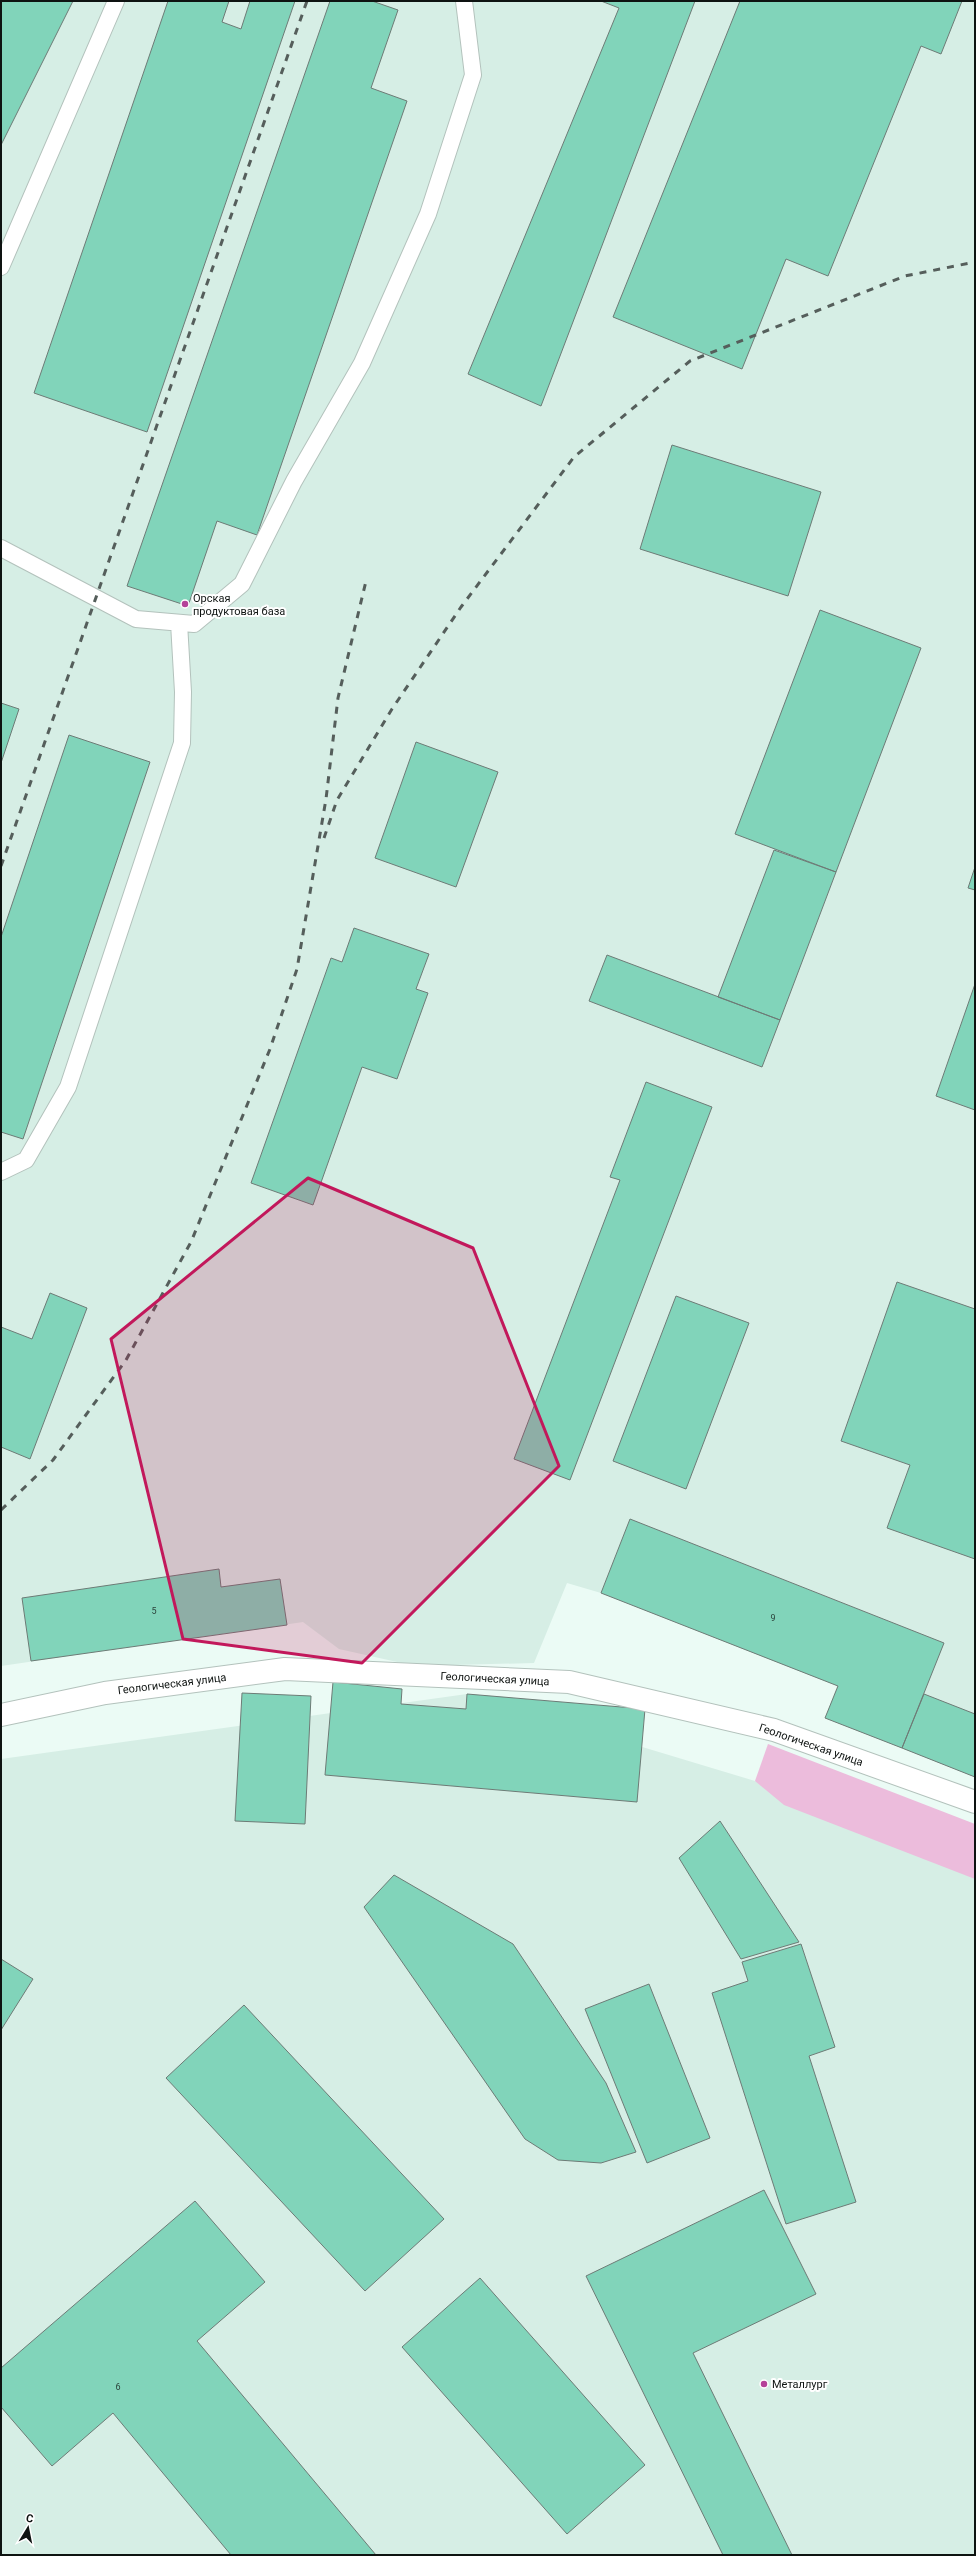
<svg xmlns="http://www.w3.org/2000/svg" width="976" height="2556" viewBox="0 0 976 2556" font-family="Roboto,sans-serif">
  <rect width="100%" height="100%" fill="#ebfbf5"/>
  <path fill="#d6eee5" d="M1,1H975V1777L825,1718L837,1686L601,1593L567,1583L534,1663L415,1666L339,1649L303,1622L1,1666Z
    M467,1694L755,1781L975,1871V2555H1V1759Z"/>
  <path fill="#ecbcdc" d="M768,1744L975,1824V1879L784,1805L755,1781Z"/>
  <path fill="#81d4ba" stroke="#6d7b76" d="M1,1H73L1,145Z
    M168,1H229L222,22L241,29L250,1H295L147,432L34,393Z
    M330,1H372L398,10L371,88L407,101L257,535L217,521L188,606L127,586Z
    M601,1H695L541,406L468,374L619,8Z
    M740,1H962L941,54L921,46L828,276L786,259L742,369L613,317Z
    M672,445L821,492L788,596L640,549Z
    M820,610L921,648L836,872L735,834Z
    M1,703L19,709L1,763Z
    M69,735L150,762L23,1139L1,1132V937Z
    M416,742L498,772L456,887L375,858Z
    M774,850L836,872L780,1020L718,997Z
    M975,867V890L968,888Z
    M354,928L429,954L416,989L428,993L397,1079L362,1067L313,1205L251,1183L331,958L342,962Z
    M607,955L780,1020L762,1067L589,1001Z
    M975,984V1110L936,1096Z
    M646,1082L712,1107L570,1480L514,1459L620,1180L610,1177Z
    M897,1282L975,1309V1559L887,1528L910,1465L841,1441Z
    M50,1293L87,1308L30,1459L1,1447V1327L32,1339Z
    M676,1296L749,1323L686,1489L613,1461Z
    M630,1519L944,1643L902,1748L825,1718L838,1686L601,1593Z
    M219,1569L221,1587L280,1579L287,1625L31,1661L22,1598Z
    M333,1682L402,1689L401,1704L466,1709L467,1694L645,1709L637,1802L325,1775Z
    M242,1693L311,1696L305,1824L235,1821Z
    M924,1694L975,1714V1777L902,1748Z
    M720,1821L799,1942L741,1959L679,1858Z
    M394,1875L513,1944L606,2083L636,2152L601,2163L558,2160L525,2139L364,1907Z
    M801,1944L835,2047L809,2056L856,2202L786,2224L712,1993L748,1981L742,1962Z
    M1,1959L33,1979L1,2030Z
    M649,1984L710,2138L647,2163L585,2009Z
    M244,2005L444,2219L365,2291L166,2078Z
    M764,2190L816,2294L693,2353L792,2555H723L586,2276Z
    M195,2201L265,2282L197,2341L376,2555H231L113,2413L52,2466L1,2407V2368Z
    M480,2278L645,2465L567,2534L402,2347Z"/>
  <g fill="none" stroke-linecap="round" stroke-linejoin="round">
    <defs>
      <path id="lane" d="M1,267L116,1
        M1,548L136,619L194,624L242,584L294,481L362,363L428,214L473,75L464,1
        M1,1172L26,1160L68,1087L182,743L183,692L179,623"/>
      <path id="street" d="M1,1715L105,1693L285,1669L569,1682L774,1730L975,1802"/>
    </defs>
    <use href="#lane" stroke="#b3c2bc" stroke-width="18"/>
    <use href="#street" stroke="#b3c2bc" stroke-width="24"/>
    <use href="#lane" stroke="#fff" stroke-width="16"/>
    <use href="#street" stroke="#fff" stroke-width="22"/>
    <path stroke="#555e5b" stroke-width="3" stroke-dasharray="7 7" stroke-linecap="butt" d="M324,838L337,800L392,709L461,607L574,457L690,361L905,276L975,262
      M1,866L307,1
      M1,1510L53,1460L126,1360L191,1242L270,1049L297,969L326,799L338,698L366,581"/>
  </g>
  <path fill="#c2185b" fill-opacity="0.2" stroke="#c2185b" stroke-width="3" stroke-linejoin="round" d="M308,1178L473,1248L559,1466L362,1663L183,1639L111,1339Z"/>
  <g fill="#b54199" stroke="#fff" stroke-width="1.5">
    <circle cx="185" cy="604" r="4"/>
    <circle cx="764" cy="2384" r="4"/>
  </g>
  <g text-anchor="middle" dominant-baseline="central" stroke-width="4" stroke-linejoin="round" paint-order="stroke">
    <g font-size="9" fill="#2b433b">
      <text x="154" y="1611">5</text>
      <text x="773" y="1618">9</text>
      <text x="118" y="2387">6</text>
    </g>
    <g font-size="11" fill="#0e1311" stroke="#fff" text-anchor="start">
      <text x="193" y="598">Орская<tspan x="193" dy="13">продуктовая база</tspan></text>
      <text x="772" y="2384">Металлург</text>
    </g>
    <g font-size="11" fill="#0e1311" stroke="#fff">
      <text transform="translate(495 1679) rotate(3)">Геологическая улица</text>
      <text transform="translate(172 1684) rotate(-7)">Геологическая улица</text>
      <text transform="translate(811 1745) rotate(19)">Геологическая улица</text>
    </g>
  </g>
  <rect width="976" height="2556" fill="none" stroke="#0e1311" stroke-width="4"/>
  <g transform="translate(28 2528) rotate(10)" stroke="#ffffff" stroke-width="3" paint-order="stroke">
  <path d="M0-3L7 15L0 10L-7 15Z" fill="#0e1311"/>
  <text y="-6" font-size="11" font-weight="bold" text-anchor="middle" fill="#0e1311">С</text>
  </g>
</svg>
